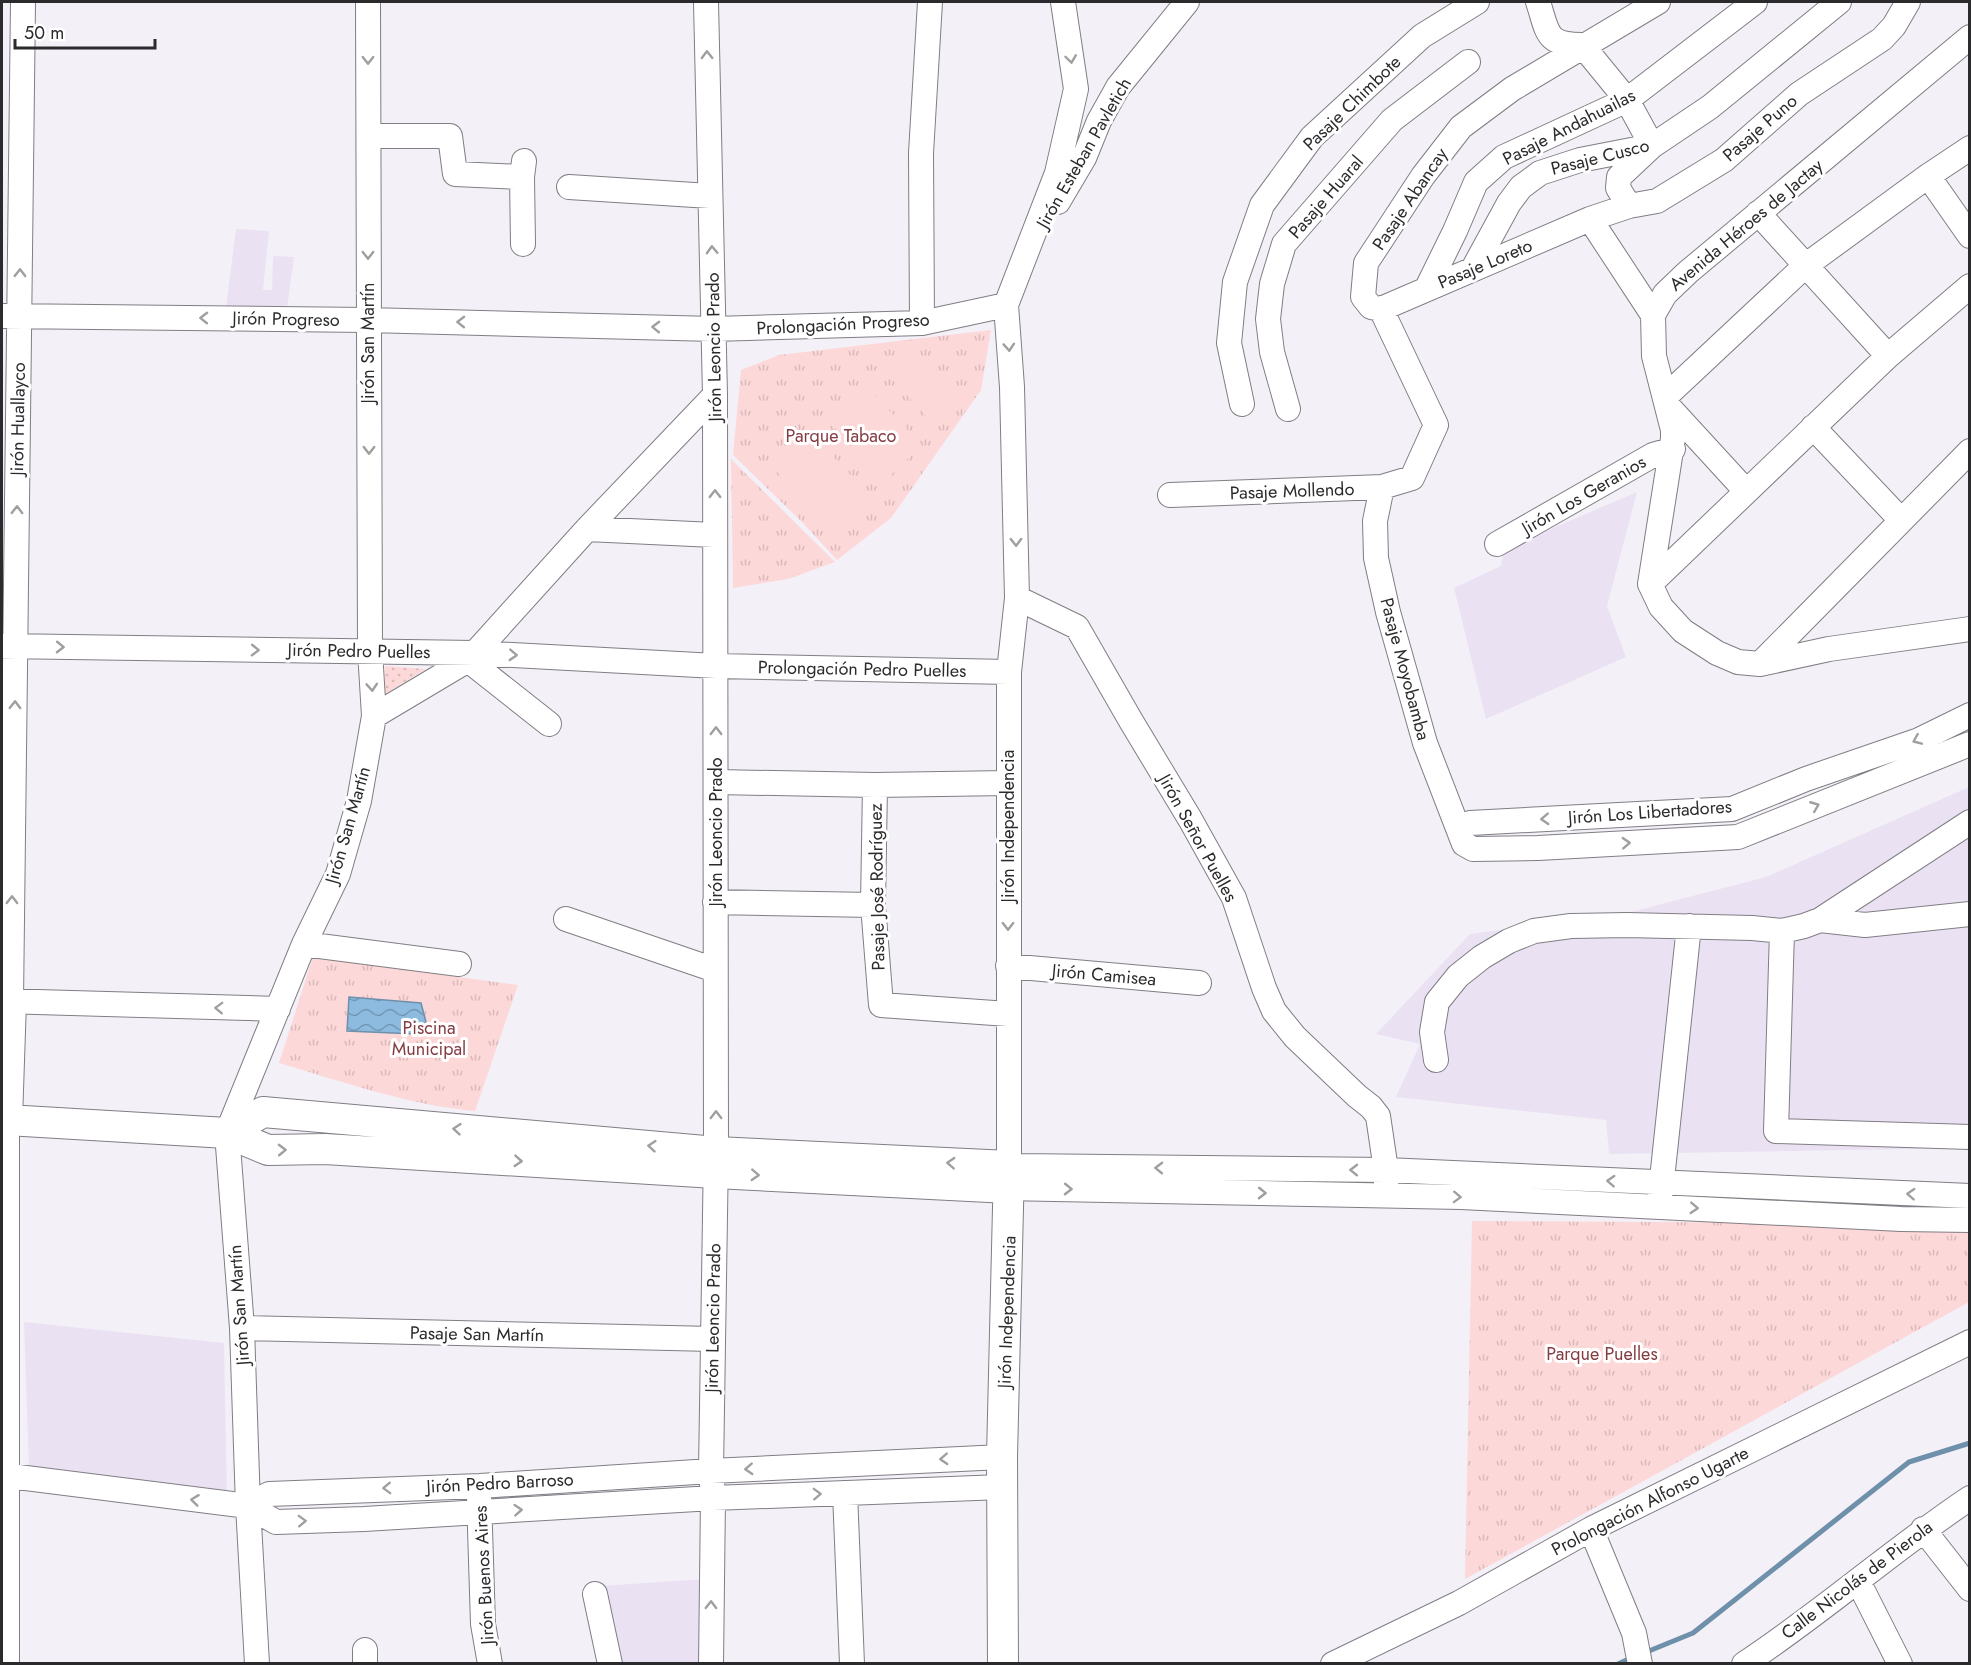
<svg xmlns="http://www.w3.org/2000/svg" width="1971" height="1665" viewBox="0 0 1971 1665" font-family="Jost,sans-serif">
  <defs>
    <pattern id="grass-tufts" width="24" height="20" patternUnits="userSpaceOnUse" patternTransform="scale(1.5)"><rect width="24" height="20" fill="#fdd8d8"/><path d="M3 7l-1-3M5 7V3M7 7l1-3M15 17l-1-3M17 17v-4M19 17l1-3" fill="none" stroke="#d9baba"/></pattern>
    <pattern id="garden-dots" width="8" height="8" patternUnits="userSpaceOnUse" patternTransform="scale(1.5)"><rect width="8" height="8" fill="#fdd8d8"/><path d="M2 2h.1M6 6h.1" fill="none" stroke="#d9baba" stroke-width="1.8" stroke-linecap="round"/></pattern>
    <pattern id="water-waves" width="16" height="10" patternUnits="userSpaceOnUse" patternTransform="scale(1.5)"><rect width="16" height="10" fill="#8cbbdf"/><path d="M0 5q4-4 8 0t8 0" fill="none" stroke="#7398b5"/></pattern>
  </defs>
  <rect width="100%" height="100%" fill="#f4f0f8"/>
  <path fill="#eae2f2" d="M236,229L269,231L263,290H272L273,256L294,257L286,316L225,315Z
    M1637,492L1607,606L1626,657L1486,719L1454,588L1501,566L1504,549Z
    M1969,787V1148L1609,1154L1606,1120L1396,1097L1420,1044L1376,1034L1470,934L1623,914L1766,877Z
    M24,1322L224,1343L227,1496L29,1471Z
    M706,1579L703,1663H618L600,1586Z"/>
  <path fill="url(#grass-tufts)" d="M991,330L981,390L891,518L837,560L802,522L733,455L741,370L779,355Z
    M731,459L835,562L788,579L733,588Z
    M313,957L518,985L475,1111C408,1105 344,1082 279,1063Z
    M1472,1221L1969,1224V1302L1465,1579Z"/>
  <path fill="url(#garden-dots)" d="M385,666L426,669L385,694Z"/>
  <path fill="#fdd8d8" d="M917,351L961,396L935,426L890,377Z
    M864,384L922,445L885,481L827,420Z
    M813,436L871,496L834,531L776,471Z"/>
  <path fill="url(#water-waves)" stroke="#6f90aa" stroke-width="1.5" d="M349,997L421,1003L426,1022L422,1027H418L416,1034L347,1031Z"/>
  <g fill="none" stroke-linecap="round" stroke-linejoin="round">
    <path stroke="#6f90aa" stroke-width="5" d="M1644,1653L1693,1633L1909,1462L1970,1443
      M1618,1664L1633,1657"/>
    <defs>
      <path id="minor" d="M706,2L715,395L716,1152L711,1471L713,1498L711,1664
        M1063,2L1076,89L1057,173L1006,305L1012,387L1017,598L1009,672V1166L1386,1170L1970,1196
        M1538,2C1548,32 1545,45 1582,45L1627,100L1652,146L1619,177L1618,188L1629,206
        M1970,37L1688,272L1665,294L1653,315L1654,356L1673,430V438L1650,584L1661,607L1683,631L1717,653L1738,662L1760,664L1829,649L1970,629
        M369,136H450L455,174L522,177
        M1928,176L1970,236
        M569,187L710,196
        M1058,202L1084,158L1099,121L1118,87L1187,2
        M1758,213L1888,356
        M1590,219L1653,315
        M523,244L522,177L524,161
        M1473,269L1509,203L1521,187L1540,173L1580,160L1652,146L1710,107L1839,2
        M1427,288L1455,231L1476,182L1504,157L1627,100L1755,2
        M1381,309L1590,219L1629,206L1657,201L1724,160L1799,94L1882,39L1894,26L1908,2
        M1381,309L1371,307L1363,297L1366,263L1423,176L1461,127L1512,89L1658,2
        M2,316L368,320L714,329L922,323L1006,305
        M922,323L921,153L930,2
        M1665,397L1805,266L1928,176L1970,148
        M1242,404L1229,343L1235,282L1262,205L1312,137L1422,36L1477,2
        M1668,406L1746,491
        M1288,409L1272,352L1268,319L1272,284L1284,244L1392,120L1468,62
        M1813,427L1901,520
        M1382,487L1375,521L1376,558L1388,612L1425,743L1464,844L1473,849L1538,848L1738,837L1970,744
        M1170,495L1382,487L1412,478L1436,425L1381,309
        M587,529L714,535
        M1497,544L1653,455L1673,449
        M1650,584L1888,356L1970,286
        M1017,598L1077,627L1131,721L1190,819L1234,898L1264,988L1274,1011L1295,1037L1357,1096L1371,1107L1378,1116L1386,1170V1184
        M2,646L475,653L716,666L1009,672
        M468,660L549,724
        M1760,664L1970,451
        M374,716L468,660L475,653L587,529L715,395
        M717,782L875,785L1008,783
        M875,785L873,905L881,1005L1008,1014
        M1459,829L1470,823L1732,809L1806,779L1919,740L1970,715
        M715,902L873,905
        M566,919L715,970
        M1820,920L1865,925L1970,914
        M1782,931L1776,1131L1970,1137
        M304,944L459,964
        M1008,966L1199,983
        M2,1001L278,1009
        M11,1001L23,2
        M1436,1060L1432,1032L1437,1002L1458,976L1482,957L1509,941L1534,931L1571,926L1627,925L1752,928L1782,931L1804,926L1820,920L1970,822
        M2,1119L7,1120V1664
        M1009,1188L1461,1197L1901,1219L1970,1220
        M1660,1198L1689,926
        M242,1328L713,1339
        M2,1475L248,1506L269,1494L480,1486L711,1471L1002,1457
        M845,1493L852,1664
        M479,1497L483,1624L490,1664
        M248,1506L276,1522L364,1519L713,1498L1002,1487
        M1591,1529L1634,1633L1640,1664
        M1923,1529L1970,1589
        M1858,1581L1900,1664
        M595,1594L610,1664
        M365,1650V1664
        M257,1664L248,1506L242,1328L227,1133L304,944L338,874L359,801L374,716L370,651L368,2
        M1333,1664L1459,1603L1591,1529L1970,1342
        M1744,1664C1823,1612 1892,1550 1970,1498"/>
      <path id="major" d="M2,1005L11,1001L7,1120
        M2,1116L7,1120L227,1133L268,1150L325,1149L715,1173L1009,1188
        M227,1133L263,1112L716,1152L1009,1166L1002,1457L1003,1664"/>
    </defs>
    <use href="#minor" stroke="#817d84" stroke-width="26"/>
    <use href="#major" stroke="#817d84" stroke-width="32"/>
    <use href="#minor" stroke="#fff" stroke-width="24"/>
    <use href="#major" stroke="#fff" stroke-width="30"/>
  </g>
  <defs><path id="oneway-chevron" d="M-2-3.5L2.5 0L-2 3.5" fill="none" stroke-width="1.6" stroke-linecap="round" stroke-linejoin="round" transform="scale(1.5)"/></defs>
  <g stroke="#a09fa0">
    <use href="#oneway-chevron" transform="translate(707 55) rotate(-91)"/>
    <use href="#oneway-chevron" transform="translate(1071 59) rotate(82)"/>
    <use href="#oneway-chevron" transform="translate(368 60) rotate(90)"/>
    <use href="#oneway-chevron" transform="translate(712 250) rotate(-92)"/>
    <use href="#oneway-chevron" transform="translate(368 255) rotate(90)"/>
    <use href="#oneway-chevron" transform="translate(20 273) rotate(-89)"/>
    <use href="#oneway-chevron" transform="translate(204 318) rotate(-179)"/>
    <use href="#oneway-chevron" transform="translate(461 322) rotate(-179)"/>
    <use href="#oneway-chevron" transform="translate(656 327) rotate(-179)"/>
    <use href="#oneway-chevron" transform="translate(1009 347) rotate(86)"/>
    <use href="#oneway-chevron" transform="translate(369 450) rotate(90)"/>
    <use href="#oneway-chevron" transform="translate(715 494) rotate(-90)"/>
    <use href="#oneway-chevron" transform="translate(17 510) rotate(-89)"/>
    <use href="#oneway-chevron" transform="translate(1016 542) rotate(89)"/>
    <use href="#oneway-chevron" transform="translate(60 647) rotate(1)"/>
    <use href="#oneway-chevron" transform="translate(255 650) rotate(1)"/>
    <use href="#oneway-chevron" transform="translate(513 655) rotate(3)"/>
    <use href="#oneway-chevron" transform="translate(372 687) rotate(86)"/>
    <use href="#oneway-chevron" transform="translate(15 705) rotate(-89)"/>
    <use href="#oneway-chevron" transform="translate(716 731) rotate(-90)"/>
    <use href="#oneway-chevron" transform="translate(1917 740) rotate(157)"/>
    <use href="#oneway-chevron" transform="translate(1815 806) rotate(-22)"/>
    <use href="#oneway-chevron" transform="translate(1545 819) rotate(177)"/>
    <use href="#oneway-chevron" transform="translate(1626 843) rotate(-3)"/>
    <use href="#oneway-chevron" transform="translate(12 900) rotate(-89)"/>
    <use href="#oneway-chevron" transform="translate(1008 926) rotate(90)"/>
    <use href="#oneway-chevron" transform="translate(219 1008) rotate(-178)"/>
    <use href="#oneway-chevron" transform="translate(716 1115) rotate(-90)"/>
    <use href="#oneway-chevron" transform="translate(457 1129) rotate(-175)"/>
    <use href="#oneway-chevron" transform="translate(652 1146) rotate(-175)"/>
    <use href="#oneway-chevron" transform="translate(282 1150) rotate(-1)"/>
    <use href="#oneway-chevron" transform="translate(518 1161) rotate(4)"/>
    <use href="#oneway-chevron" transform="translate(951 1163) rotate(-177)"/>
    <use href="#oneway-chevron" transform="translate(1159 1168) rotate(-179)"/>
    <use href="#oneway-chevron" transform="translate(1354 1170) rotate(-179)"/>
    <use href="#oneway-chevron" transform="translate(755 1175) rotate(3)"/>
    <use href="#oneway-chevron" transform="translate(1611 1181) rotate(-177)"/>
    <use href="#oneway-chevron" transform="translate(1068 1189) rotate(1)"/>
    <use href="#oneway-chevron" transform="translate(1262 1193) rotate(1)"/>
    <use href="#oneway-chevron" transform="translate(1911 1194) rotate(-177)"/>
    <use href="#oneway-chevron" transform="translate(1457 1197) rotate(2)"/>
    <use href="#oneway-chevron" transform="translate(1694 1208) rotate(3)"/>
    <use href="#oneway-chevron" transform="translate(944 1459) rotate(177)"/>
    <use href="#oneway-chevron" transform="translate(749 1469) rotate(177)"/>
    <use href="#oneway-chevron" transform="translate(387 1488) rotate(178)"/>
    <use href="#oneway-chevron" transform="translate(817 1494) rotate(-2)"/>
    <use href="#oneway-chevron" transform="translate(195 1500) rotate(-173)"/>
    <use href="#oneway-chevron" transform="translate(518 1510) rotate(-4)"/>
    <use href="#oneway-chevron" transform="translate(302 1521) rotate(-2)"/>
    <use href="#oneway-chevron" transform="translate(711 1605) rotate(-89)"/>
  </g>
  <g text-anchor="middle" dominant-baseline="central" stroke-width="6" stroke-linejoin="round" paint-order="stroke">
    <g font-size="18" fill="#2b2a2d" stroke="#fff">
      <text transform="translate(1352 103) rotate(-44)">Pasaje Chimbote</text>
      <text transform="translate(1569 127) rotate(-27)">Pasaje Andahuailas</text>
      <text transform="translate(1760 128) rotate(-41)">Pasaje Puno</text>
      <text transform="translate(1084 153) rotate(-60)">Jirón Esteban Pavletich</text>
      <text transform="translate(1600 157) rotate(-14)">Pasaje Cusco</text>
      <text transform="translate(1326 197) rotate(-49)">Pasaje Huaral</text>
      <text transform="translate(1410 199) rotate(-56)">Pasaje Abancay</text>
      <text transform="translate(1746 225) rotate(-40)">Avenida Héroes de Jactay</text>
      <text transform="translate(1485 264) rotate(-23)">Pasaje Loreto</text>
      <text transform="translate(286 319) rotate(1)">Jirón Progreso</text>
      <text transform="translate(843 324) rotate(-3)">Prolongación Progreso</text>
      <text transform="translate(368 343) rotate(-90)">Jirón San Martín</text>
      <text transform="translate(714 347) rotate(-91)">Jirón Leoncio Prado</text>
      <text transform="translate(18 419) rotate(-89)">Jirón Huallayco</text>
      <text transform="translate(1292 491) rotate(-2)">Pasaje Mollendo</text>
      <text transform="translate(1584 495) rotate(-30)">Jirón Los Geranios</text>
      <text transform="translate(359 651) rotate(1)">Jirón Pedro Puelles</text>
      <text transform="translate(862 669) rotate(1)">Prolongación Pedro Puelles</text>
      <text transform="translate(1405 669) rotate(75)">Pasaje Moyobamba</text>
      <text transform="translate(1650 812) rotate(-4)">Jirón Los Libertadores</text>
      <text transform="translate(348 825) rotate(-74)">Jirón San Martín</text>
      <text transform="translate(1008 826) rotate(-90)">Jirón Independencia</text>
      <text transform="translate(716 832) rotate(-90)">Jirón Leoncio Prado</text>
      <text transform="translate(1198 838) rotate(61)">Jirón Señor Puelles</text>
      <text transform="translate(877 887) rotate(-91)">Pasaje José Rodríguez</text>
      <text transform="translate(1104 975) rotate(5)">Jirón Camisea</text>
      <text transform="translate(239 1305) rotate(-94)">Jirón San Martín</text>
      <text transform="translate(1007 1312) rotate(-88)">Jirón Independencia</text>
      <text transform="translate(713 1318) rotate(-89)">Jirón Leoncio Prado</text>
      <text transform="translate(477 1334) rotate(1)">Pasaje San Martín</text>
      <text transform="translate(500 1483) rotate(-3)">Jirón Pedro Barroso</text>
      <text transform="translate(1650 1501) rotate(-27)">Prolongación Alfonso Ugarte</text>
      <text transform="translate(484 1575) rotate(-93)">Jirón Buenos Aires</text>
      <text transform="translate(1857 1580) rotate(-37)">Calle Nicolás de Pierola</text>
    </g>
    <g font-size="18" fill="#843b41" stroke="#fff">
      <text x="841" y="436">Parque Tabaco</text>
      <text x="429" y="1028">Piscina<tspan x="429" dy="21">Municipal</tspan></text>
      <text x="1602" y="1354">Parque Puelles</text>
    </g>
  </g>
  <rect width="1971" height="1665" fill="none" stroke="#2b2a2d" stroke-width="6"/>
  <path d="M15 39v9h140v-9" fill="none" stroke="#2b2a2d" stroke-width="3"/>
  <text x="24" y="39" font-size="18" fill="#2b2a2d" stroke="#ffffff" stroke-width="4.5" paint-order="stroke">50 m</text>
</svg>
